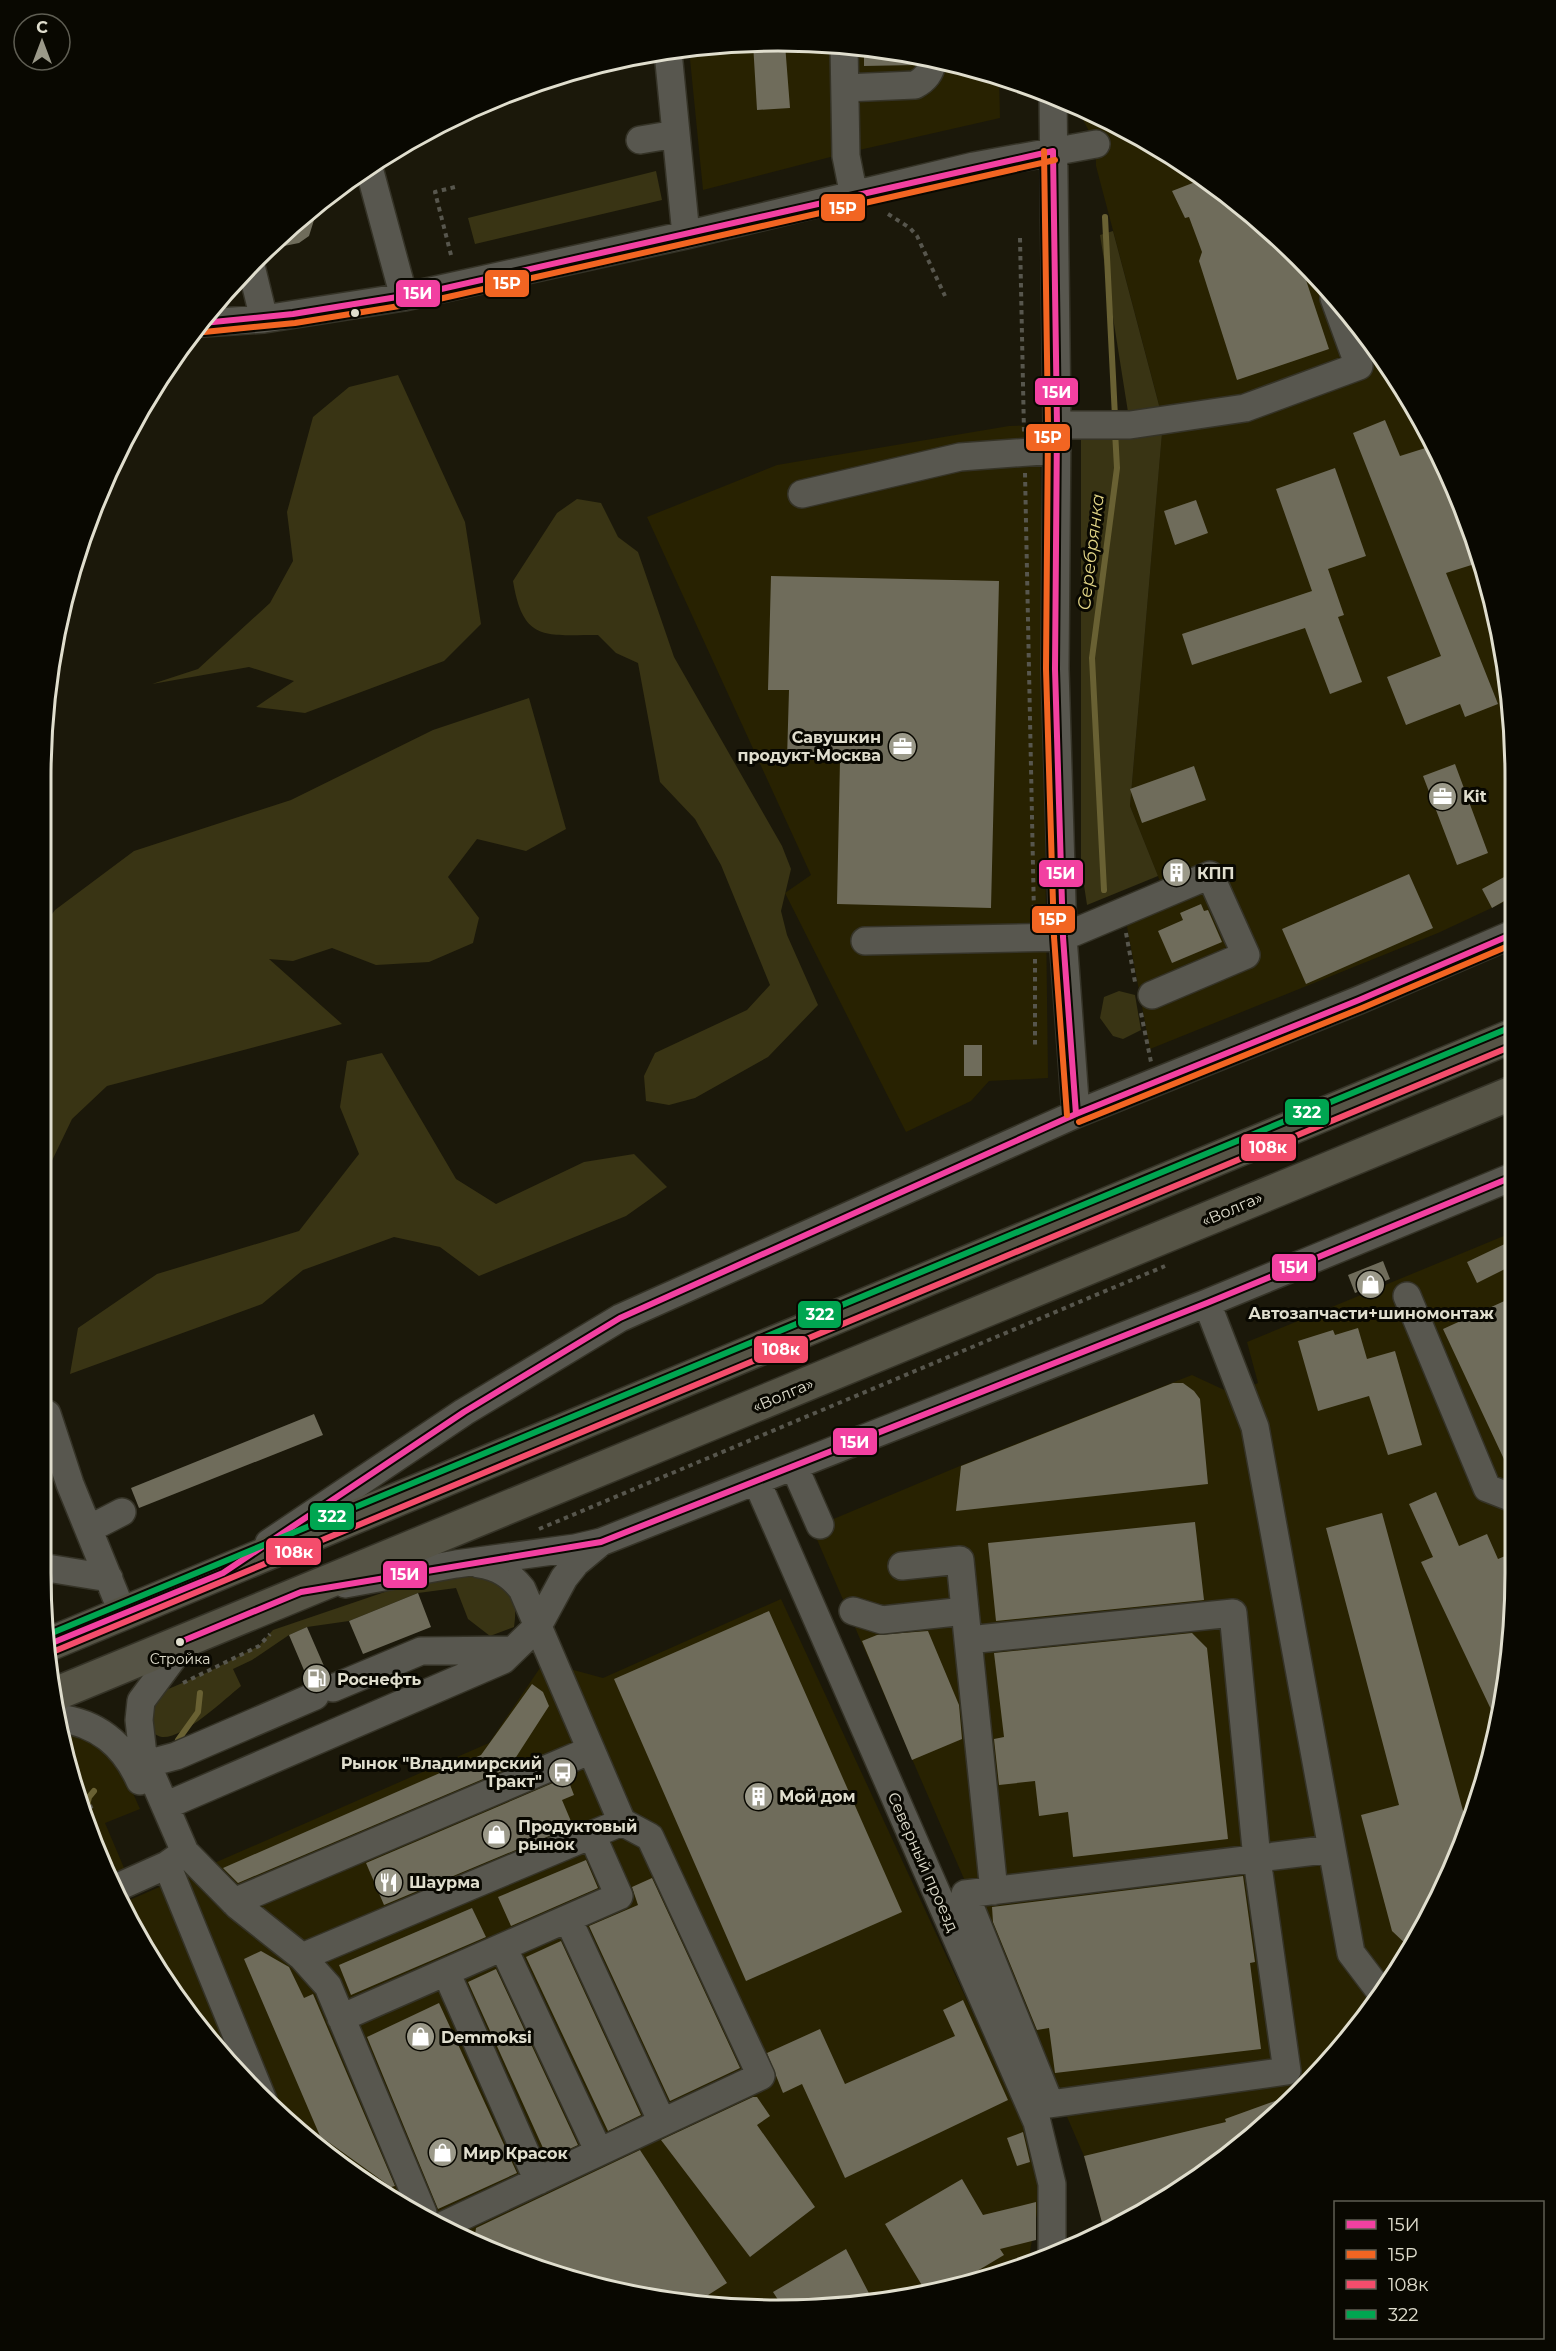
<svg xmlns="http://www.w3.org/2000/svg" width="1556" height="2351" viewBox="0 0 1556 2351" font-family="Montserrat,sans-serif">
  <rect width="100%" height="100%" fill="#1b180a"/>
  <path fill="#282201" d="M730,42L875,47L999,76L1000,118L846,153L703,190L689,49Z
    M1076,107L1147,139L1265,224L1363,329L1440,452L1490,587L1514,730L1513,898L1438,933L1150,1049L1125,916L1167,899L1130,806L1163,420L1096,166V144Z
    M1040,425L1048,1078L989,1081L971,1101L906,1132L785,893L811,875L647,517L777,465L1009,426Z
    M1511,1233L1509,1670L1476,1810L1440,1899L1332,2060L1264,2128L1147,2212L1104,2230L1084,2156L812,1528L967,1463L1192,1375L1233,1394L1258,1383L1247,1342Z
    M781,1599L1027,2130L1042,2187L1030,2251L1033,2259L969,2285L827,2309H730L634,2296L496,2254L329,2158L256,2094L165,1983L125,1902L489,1743L544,1662L603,1678Z
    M62,1735H75L97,1742L116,1755L140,1809L105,1823L127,1875L115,1881L80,1810Z"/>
  <path fill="#393414" d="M656,171L662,200L475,244L468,218Z
    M1113,231L1160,409L1128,412L1100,235Z
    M398,375L465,522L481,624L444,661L305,713L256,707L294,681L249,667L152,684L198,669L270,603L293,561L287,512L313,417L349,387Z
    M1162,433L1130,806L1158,876L1087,905L1081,865V439Z
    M577,499L601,503L618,537L638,552L674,657L782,846L791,869L781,911L787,935L818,1005L768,1057L695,1098L669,1105L646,1101L644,1076L655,1053L747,1010L770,985L721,865L695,819L660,782L638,663L616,653L598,635C545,635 523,642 513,581L557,513Z
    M529,698L566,829L526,851L477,839L448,877L479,918L473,943L429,962L376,965L332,948L293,961L269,959L342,1024L107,1086L72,1119L47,1171V921L55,910L134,851L291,800L433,730Z
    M1119,991L1135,995L1141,1030L1123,1039L1113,1036L1100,1018L1104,997Z
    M382,1053L456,1179L496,1204L584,1162L634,1154L667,1187L626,1216L479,1276L440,1247L394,1237L303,1270L262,1304L70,1374L78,1328L157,1274L299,1231L359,1154L340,1107L347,1061Z
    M469,1573C503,1582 520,1587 514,1627L490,1636L468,1619L456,1588L418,1593L349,1621L307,1627L289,1635L252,1660L233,1669L241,1686C225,1699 183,1739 162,1737C156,1736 151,1731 146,1727V1711L159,1693L208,1672L259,1646L273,1630L420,1580Z"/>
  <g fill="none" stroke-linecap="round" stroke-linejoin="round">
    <path stroke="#696133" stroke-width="6" d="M1105,217L1115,417
      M1104,890L1092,658L1117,468L1115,431
      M178,1740L198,1712L200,1693
      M84,1819L89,1797L94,1791"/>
  </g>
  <path fill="#6f6c5b" d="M753,43L785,44L790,108L757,110Z
    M864,46L875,47L918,57L915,65L864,66Z
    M1203,179L1265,224L1300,262L1329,349L1237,380L1199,261L1202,252L1189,217L1185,218L1172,191Z
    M320,201L309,236L299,243L269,249Z
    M1385,420L1400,456L1435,445L1481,562L1446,573L1498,704L1465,717L1460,704L1406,725L1387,677L1441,656L1353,433Z
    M1335,468L1366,556L1328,569L1344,615L1338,617L1362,682L1330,694L1305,628L1192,665L1182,634L1312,591L1276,489Z
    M1196,500L1208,533L1175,545L1164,511Z
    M771,576L999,581L991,908L837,904L840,760L787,759L789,690H768Z
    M1455,764L1488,853L1457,865L1423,776Z
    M1194,766L1206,800L1142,823L1130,789Z
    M1409,874L1433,928L1306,984L1282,929Z
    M1506,876L1513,889V896L1492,908L1482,889Z
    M1201,904L1204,911L1208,910L1222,942L1172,963L1158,931L1183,920L1180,913Z
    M964,1045H982V1076H964Z
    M1511,1241V1266L1477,1283L1467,1262Z
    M1383,1261L1390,1279L1355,1293L1348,1275Z
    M1511,1298L1510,1432V1472L1443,1329Z
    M1358,1328L1367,1359L1395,1351L1422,1445L1388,1455L1369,1396L1318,1411L1298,1341L1333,1330L1335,1335Z
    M1173,1383H1183L1194,1391L1200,1399L1208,1484L956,1511L961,1466Z
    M314,1414L323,1435L139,1508L131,1488Z
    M1436,1492L1459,1546L1487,1534L1498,1559L1510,1554L1509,1670L1497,1722L1421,1562L1433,1557L1409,1504Z
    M1382,1513L1468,1829L1440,1899L1408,1946L1392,1931L1361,1815L1399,1805L1326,1528Z
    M1195,1522L1204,1600L996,1621L988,1543Z
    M418,1593L431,1627L363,1654L349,1621Z
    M769,1611L902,1912L746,1981L614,1679Z
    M307,1627L327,1673L319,1681L309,1682L289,1635Z
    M928,1631L959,1705L962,1739L912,1760L862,1641L877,1635Z
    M1192,1633L1207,1648L1228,1839L1073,1857L1068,1812L1039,1816L1035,1781L999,1785L994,1739L1004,1737L994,1653Z
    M532,1684L543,1692L549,1706L509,1768L238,1883L223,1868L481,1755Z
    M567,1777L574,1795L562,1800L573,1826L384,1905L366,1863Z
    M586,1860L598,1888L511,1926L498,1897Z
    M1243,1876L1255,1962L1250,1963L1261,2049L1055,2073L1049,2028L1037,2030L993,1922L992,1907Z
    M652,1878L740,2068L670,2101L589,1926L638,1905L632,1887Z
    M472,1908L486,1937L351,1995L339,1965Z
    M561,1941L641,2115L608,2131L526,1957Z
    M261,1951L289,1967L304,1998L313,1994L395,2186L391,2187L320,2136L244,1959Z
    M496,1969L578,2145L548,2159L468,1982Z
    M963,2000L1008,2100L845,2178L802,2084L783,2093L767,2053L820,2029L845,2084L955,2036L943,2010Z
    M439,2003L517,2173L438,2209L367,2037Z
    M1300,2092L1264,2128L1228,2143L1231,2152L1147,2212L1104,2230L1084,2156L1226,2122L1225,2119Z
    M753,2097H757L770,2116L757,2125L815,2207L750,2257L661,2140Z
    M1023,2132L1030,2162L1017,2166L1007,2138Z
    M640,2150L727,2283L694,2304L634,2296L503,2257L475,2235L476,2228Z
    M962,2179L983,2215L1036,2202V2240L1000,2249L1004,2255L947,2289L926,2292L885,2224Z
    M846,2249L873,2301L827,2309H784L773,2292Z"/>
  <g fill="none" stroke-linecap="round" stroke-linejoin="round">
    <defs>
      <path id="minor" d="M844,46L846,156L854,196
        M668,52L686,235
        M845,88L915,85C926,79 930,73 933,61
        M1053,97L1057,425L1055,669L1063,937L1076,1114
        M640,140L676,134
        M369,168L404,297
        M251,266L264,319
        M203,323L264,319L404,297L686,235L974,166L1096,144
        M1057,425H1130L1245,408L1359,366L1334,298
        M802,494L960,457L1057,450
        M865,941L1063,937L1210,875L1246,955L1152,995
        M1407,1296L1487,1488L1510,1497
        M1207,1303L1255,1427L1351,1953L1379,1990
        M47,1414L70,1484L123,1614
        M794,1466L820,1525
        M757,1482L1037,2122L1052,2184V2251
        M89,1529L122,1512
        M269,1543L464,1412L620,1318L1076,1114L1359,1000L1513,934
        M902,1566L960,1560L968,1640
        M47,1568L109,1578
        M345,1584L456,1564L575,1548L601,1542L1207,1303L1512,1177
        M853,1611L882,1620L965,1611
        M187,1639L141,1701L139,1720L143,1755L185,1852L238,1906L302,1957L622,1822
        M333,1688L421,1651L513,1650
        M58,1718C98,1723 124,1745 140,1781
        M146,1764L176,1756L315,1696
        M165,1806L503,1660L538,1626L564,1578L576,1563L600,1543
        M167,1865L263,2100
        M118,1887L167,1865L181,1855
        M994,1891L968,1640L1233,1613L1257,1859L1287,2071L1050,2104L965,1894C1087,1880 1210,1864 1332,1849
        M234,1902L591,1750
        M568,1919L662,2122
        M503,1947L599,2152
        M302,1957L328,1986L423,2213
        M446,1972L538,2181
        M341,2018L619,1896L592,1835
        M444,2225L761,2076L650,1837L622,1822L522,1589C510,1574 498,1567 479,1564"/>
      <path id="highway" d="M47,1645L1512,1036
        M53,1695L1512,1093"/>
    </defs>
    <use href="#minor" stroke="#353327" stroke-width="30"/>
    <use href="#highway" stroke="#353327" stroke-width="36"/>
    <path stroke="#57564d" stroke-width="4" stroke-dasharray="4.5 4.5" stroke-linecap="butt" d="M888,214L910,228L917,236L945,296
      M1020,238L1024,433
      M451,255L435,192L459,186
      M1025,473L1034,915
      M1126,933L1135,982
      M1035,959V1048
      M1141,1013L1151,1062
      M539,1529L1165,1266
      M183,1683L259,1646L270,1634
      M80,1811L93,1806"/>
    <use href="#minor" stroke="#58574f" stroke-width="27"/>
    <use href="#highway" stroke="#565446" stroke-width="33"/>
    <defs>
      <path id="bus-1" d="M1053,151L1057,425L1055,669L1063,937L1076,1114
        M203,323L293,314L428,292L1053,151
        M180,1642L301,1592L601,1542L1207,1303L1512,1177
        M47,1645L223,1573L464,1412L620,1318L1076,1114L1359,1000L1513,934"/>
      <path id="bus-2" d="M1044,151L1048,425L1046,669L1054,937L1067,1115
        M204,332L295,323L430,301L1055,160
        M1079,1122L1362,1008L1513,944"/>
      <path id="bus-3" d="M50,1653L1512,1046"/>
      <path id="bus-4" d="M47,1635L1509,1028"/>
    </defs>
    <use href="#bus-1" stroke="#090801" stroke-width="10"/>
    <use href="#bus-2" stroke="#090801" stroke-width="10"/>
    <use href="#bus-3" stroke="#090801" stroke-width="10"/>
    <use href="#bus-4" stroke="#090801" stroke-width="10"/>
    <use href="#bus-1" stroke="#f240a1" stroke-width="6"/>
    <use href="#bus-2" stroke="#f26522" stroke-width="6"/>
    <use href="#bus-3" stroke="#f44d6c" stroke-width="6"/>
    <use href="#bus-4" stroke="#00a651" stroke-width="6"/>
  </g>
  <defs>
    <symbol id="office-disc" viewBox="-11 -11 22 22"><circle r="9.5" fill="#9b9989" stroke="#090801"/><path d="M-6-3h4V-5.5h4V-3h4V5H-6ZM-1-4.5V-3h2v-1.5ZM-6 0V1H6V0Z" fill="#fff"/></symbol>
    <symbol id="building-disc" viewBox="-11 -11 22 22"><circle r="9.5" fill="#9b9989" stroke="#090801"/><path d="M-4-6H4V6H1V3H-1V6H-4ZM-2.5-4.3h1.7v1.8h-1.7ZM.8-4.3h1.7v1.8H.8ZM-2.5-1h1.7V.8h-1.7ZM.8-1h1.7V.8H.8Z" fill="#fff"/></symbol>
    <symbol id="shop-disc" viewBox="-11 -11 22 22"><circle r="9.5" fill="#9b9989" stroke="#090801"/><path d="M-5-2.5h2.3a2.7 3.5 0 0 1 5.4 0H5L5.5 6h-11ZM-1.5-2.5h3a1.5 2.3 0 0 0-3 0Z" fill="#fff"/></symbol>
    <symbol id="fuel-disc" viewBox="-11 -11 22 22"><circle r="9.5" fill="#9b9989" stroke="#090801"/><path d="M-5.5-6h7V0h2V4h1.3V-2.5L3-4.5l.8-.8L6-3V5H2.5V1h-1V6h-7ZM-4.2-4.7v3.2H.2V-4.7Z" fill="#fff"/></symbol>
    <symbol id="bus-disc" viewBox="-11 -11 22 22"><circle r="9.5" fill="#9b9989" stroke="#090801"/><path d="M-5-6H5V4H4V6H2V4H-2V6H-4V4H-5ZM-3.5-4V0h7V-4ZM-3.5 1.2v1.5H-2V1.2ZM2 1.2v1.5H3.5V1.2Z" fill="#fff"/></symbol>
    <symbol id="restaurant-disc" viewBox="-11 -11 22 22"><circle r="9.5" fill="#9b9989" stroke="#090801"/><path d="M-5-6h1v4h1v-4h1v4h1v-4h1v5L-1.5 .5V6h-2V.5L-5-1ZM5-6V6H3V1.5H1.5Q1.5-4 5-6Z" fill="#fff"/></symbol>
  </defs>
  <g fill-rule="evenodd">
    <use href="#office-disc" x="886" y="730" width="33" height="33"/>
    <use href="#office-disc" x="1426" y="780" width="33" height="33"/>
    <use href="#building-disc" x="1160" y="856" width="33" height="33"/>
    <use href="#shop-disc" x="1354" y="1268" width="33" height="33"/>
    <use href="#fuel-disc" x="300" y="1662" width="33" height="33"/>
    <use href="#bus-disc" x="546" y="1756" width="33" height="33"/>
    <use href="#building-disc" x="742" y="1780" width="33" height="33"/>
    <use href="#shop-disc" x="480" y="1818" width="33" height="33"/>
    <use href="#restaurant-disc" x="372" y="1866" width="33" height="33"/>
    <use href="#shop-disc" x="404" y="2020" width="33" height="33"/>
    <use href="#shop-disc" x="426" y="2136" width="33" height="33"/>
  </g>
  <g fill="#e0dece" stroke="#090801" stroke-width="2">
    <circle cx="355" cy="313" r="5"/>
    <circle cx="180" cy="1642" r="5"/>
  </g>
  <g text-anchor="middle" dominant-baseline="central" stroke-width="6" stroke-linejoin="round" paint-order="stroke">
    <g font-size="14" fill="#e0dece" stroke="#090801">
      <text x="180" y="1659">Стройка</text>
    </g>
    <g font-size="16" font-weight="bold" fill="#e0dece" stroke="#090801" text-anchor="start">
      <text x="881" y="737" text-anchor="end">Савушкин<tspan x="881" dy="18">продукт-Москва</tspan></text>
      <text x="1463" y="796">Kit</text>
      <text x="1197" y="873">КПП</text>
      <text x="1371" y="1313" text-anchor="middle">Автозапчасти+шиномонтаж</text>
      <text x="337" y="1679">Роснефть</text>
      <text x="542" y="1763" text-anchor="end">Рынок "Владимирский<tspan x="542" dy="18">Тракт"</tspan></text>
      <text x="779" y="1796">Мой дом</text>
      <text x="518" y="1826">Продуктовый<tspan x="518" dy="18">рынок</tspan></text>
      <text x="409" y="1882">Шаурма</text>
      <text x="441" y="2037">Demmoksi</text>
      <text x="463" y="2153">Мир Красок</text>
    </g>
    <g font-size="16" fill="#e0dece" stroke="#090801">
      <text transform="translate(1232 1209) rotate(-23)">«Волга»</text>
      <text transform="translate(783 1395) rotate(-23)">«Волга»</text>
      <text transform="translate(923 1862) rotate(66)">Северный проезд</text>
    </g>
    <g font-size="18" font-style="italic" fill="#e3d687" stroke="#090801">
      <text transform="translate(1091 552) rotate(-83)">Серебрянка</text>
    </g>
  </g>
  <path d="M0 0H1556V2351H0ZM778 51H778A727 727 0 0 1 1505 778V1573A727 727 0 0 1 778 2300H778A727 727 0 0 1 51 1573V778A727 727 0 0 1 778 51Z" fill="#090801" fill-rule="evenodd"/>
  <path fill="none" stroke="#e0dece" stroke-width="3" d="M778 51H778A727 727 0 0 1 1505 778V1573A727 727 0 0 1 778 2300H778A727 727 0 0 1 51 1573V778A727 727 0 0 1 778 51Z"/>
  <g stroke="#090801" stroke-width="2">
    <rect x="820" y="193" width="46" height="29" rx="6" fill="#f26522"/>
    <rect x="484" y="269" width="46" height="29" rx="6" fill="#f26522"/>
    <rect x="395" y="279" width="46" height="29" rx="6" fill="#f240a1"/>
    <rect x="1034" y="377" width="45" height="29" rx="6" fill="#f240a1"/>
    <rect x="1025" y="423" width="46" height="29" rx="6" fill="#f26522"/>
    <rect x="1038" y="859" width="46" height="29" rx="6" fill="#f240a1"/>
    <rect x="1031" y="905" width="45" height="29" rx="6" fill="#f26522"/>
    <rect x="1284" y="1098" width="46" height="28" rx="6" fill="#00a651"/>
    <rect x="1240" y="1133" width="57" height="29" rx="6" fill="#f44d6c"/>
    <rect x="1271" y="1253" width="46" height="29" rx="6" fill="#f240a1"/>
    <rect x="797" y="1300" width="45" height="29" rx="6" fill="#00a651"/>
    <rect x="753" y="1335" width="56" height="29" rx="6" fill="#f44d6c"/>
    <rect x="832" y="1427" width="46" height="29" rx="6" fill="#f240a1"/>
    <rect x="309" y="1502" width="46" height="29" rx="6" fill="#00a651"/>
    <rect x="265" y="1537" width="57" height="29" rx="6" fill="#f44d6c"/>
    <rect x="382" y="1560" width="46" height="29" rx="6" fill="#f240a1"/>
  </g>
  <g font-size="16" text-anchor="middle" font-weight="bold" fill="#fff">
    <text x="843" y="214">15Р</text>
    <text x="507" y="289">15Р</text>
    <text x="418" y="299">15И</text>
    <text x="1057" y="398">15И</text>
    <text x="1048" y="443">15Р</text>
    <text x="1061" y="879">15И</text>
    <text x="1053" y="925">15Р</text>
    <text x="1307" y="1118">322</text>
    <text x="1268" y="1153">108к</text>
    <text x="1294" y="1273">15И</text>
    <text x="820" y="1320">322</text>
    <text x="781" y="1355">108к</text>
    <text x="855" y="1448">15И</text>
    <text x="332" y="1522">322</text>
    <text x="294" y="1558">108к</text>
    <text x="405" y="1580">15И</text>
  </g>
  <rect x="1334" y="2201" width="210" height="138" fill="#090801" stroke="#5f5e53" stroke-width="1.5"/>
  <rect x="1346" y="2220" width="30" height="9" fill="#f240a1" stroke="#5f5e53" stroke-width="1.5"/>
  <text x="1388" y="2231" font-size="18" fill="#e0dece">15И</text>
  <rect x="1346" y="2250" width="30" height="9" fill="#f26522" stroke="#5f5e53" stroke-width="1.5"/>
  <text x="1388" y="2261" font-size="18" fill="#e0dece">15Р</text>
  <rect x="1346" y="2280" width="30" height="9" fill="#f44d6c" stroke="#5f5e53" stroke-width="1.5"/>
  <text x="1388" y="2291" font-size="18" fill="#e0dece">108к</text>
  <rect x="1346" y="2310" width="30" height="9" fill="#00a651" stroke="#5f5e53" stroke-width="1.5"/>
  <text x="1388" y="2321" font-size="18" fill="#e0dece">322</text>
  <g transform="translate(42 42)"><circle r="28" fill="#090801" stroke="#5f5e53" stroke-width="1.5"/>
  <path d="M0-4.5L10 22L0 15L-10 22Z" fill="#9b9989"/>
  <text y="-9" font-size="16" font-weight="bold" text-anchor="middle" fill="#e0dece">С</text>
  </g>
</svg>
